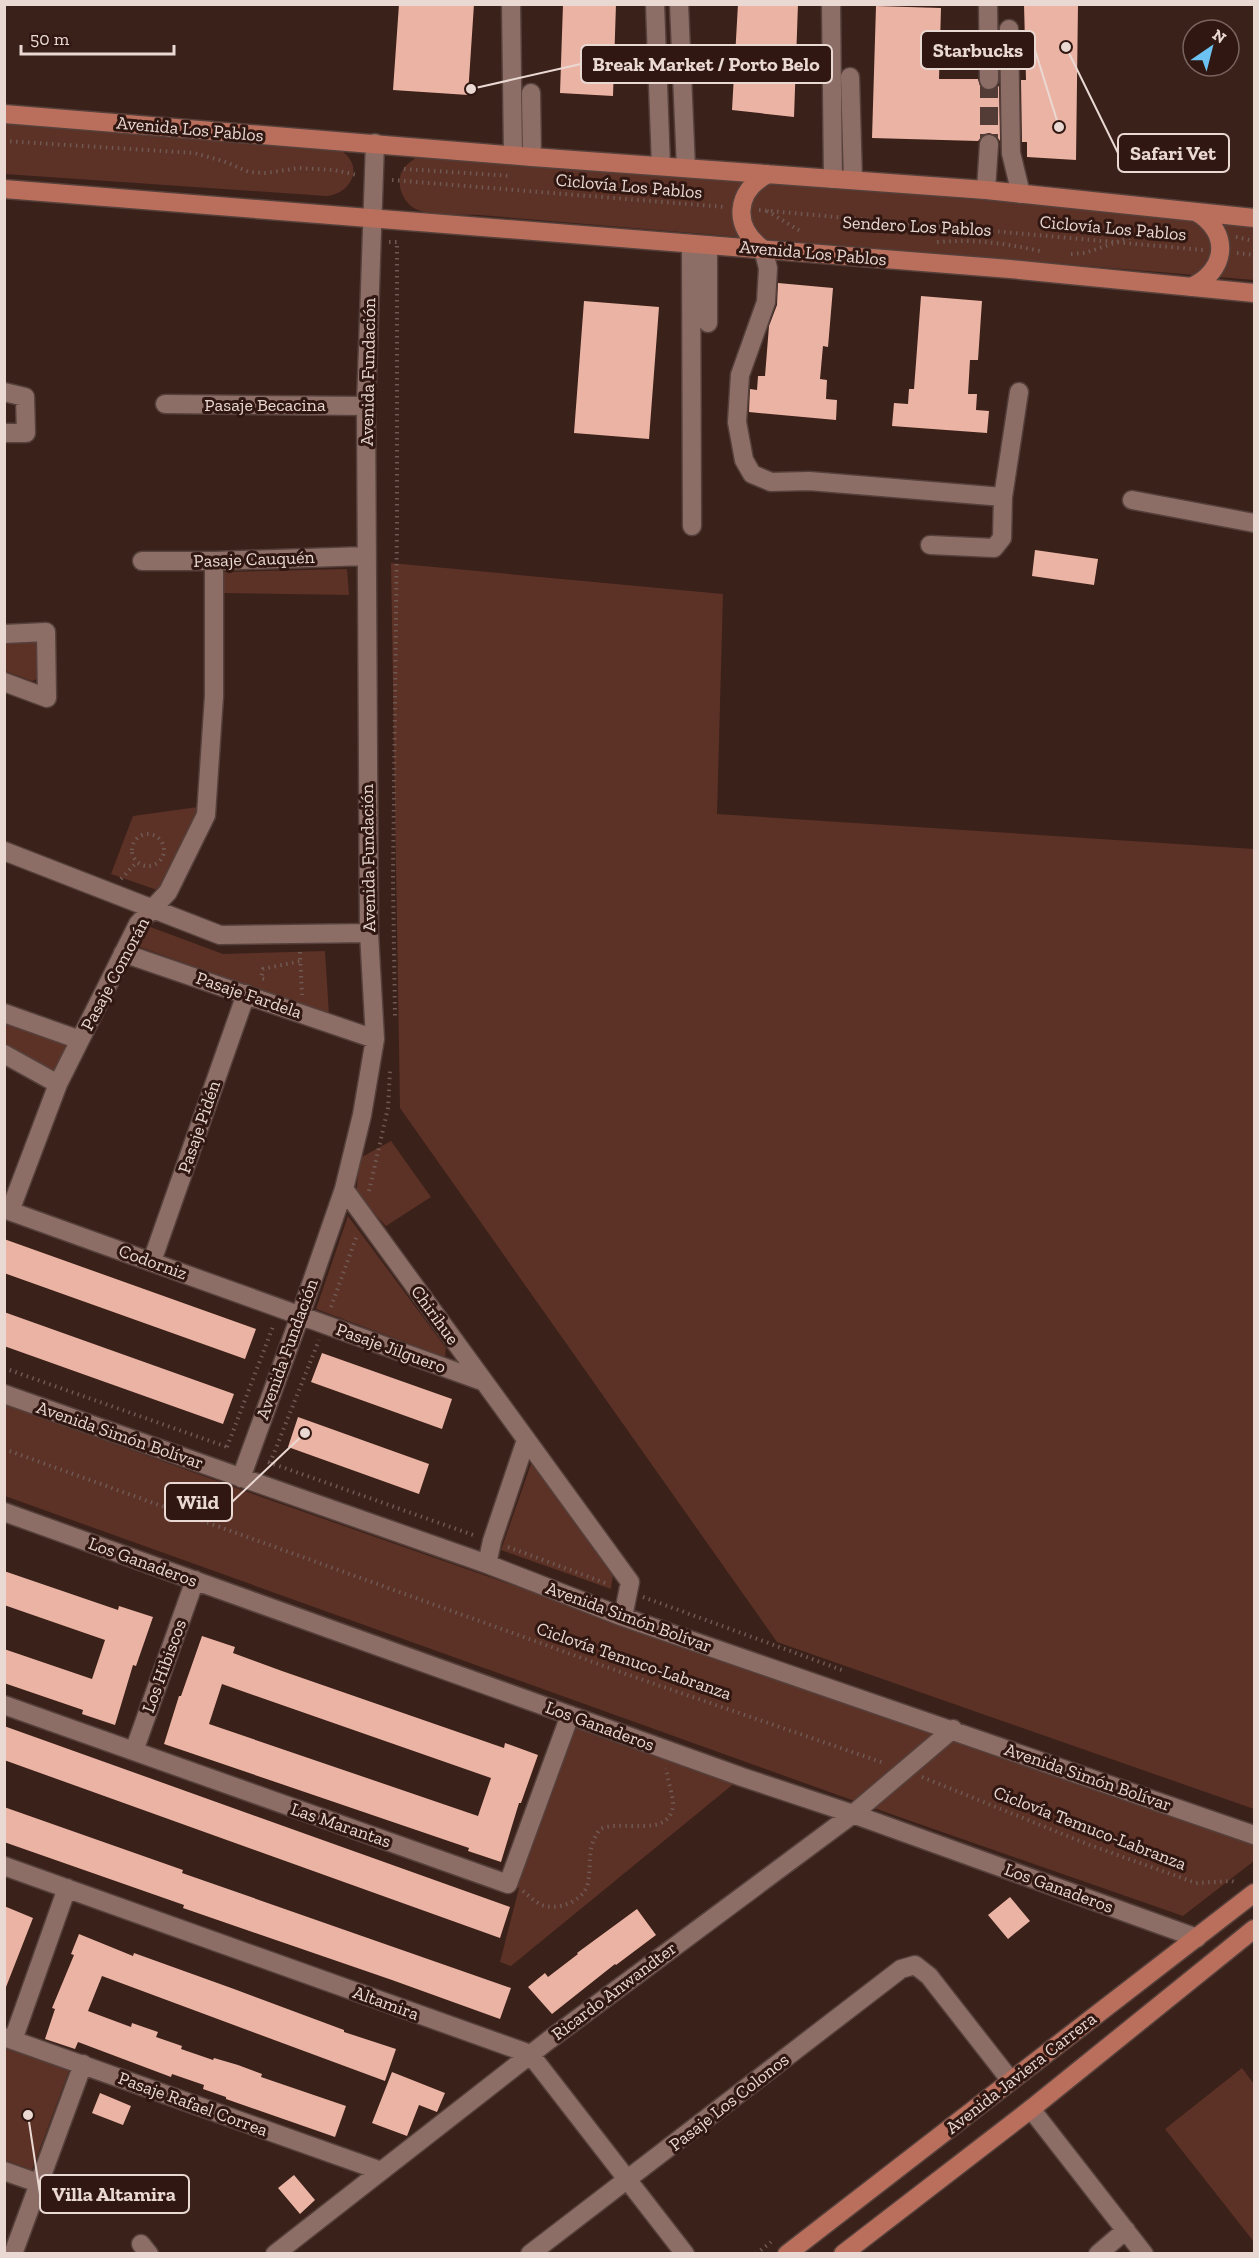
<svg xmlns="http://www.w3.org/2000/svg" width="1259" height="2258" viewBox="0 0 1259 2258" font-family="'Zilla Slab',serif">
  <rect width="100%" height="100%" fill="#3a211a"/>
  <path fill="#5c3126" d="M4,124L111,130L340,150C365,165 352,194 326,196L5,174Z
    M419,155L1254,222V280L479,215C460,214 436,217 418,210C404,205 395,185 402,171C406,164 413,160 419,155Z
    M391,563L723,594L717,814L1254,849V1809L777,1642L400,1108Z
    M347,569L349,595L221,593L223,572Z
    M4,642H36L37,679L32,681L5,671Z
    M198,807L193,827L160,891L111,874L133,816Z
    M145,925L223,954L325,951L329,1015L140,947L137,939Z
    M5,1019L60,1039L68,1047L51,1074L5,1043Z
    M391,1141L431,1197L386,1226L356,1194L360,1158Z
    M348,1216L446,1348L445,1357L316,1309Z
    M4,1404L267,1499L1254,1845V1861L1183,1916L902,1818L5,1496Z
    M532,1461L613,1575L611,1589L501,1550Z
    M570,1715L742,1777L511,1966L500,1962L519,1888L508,1884Z
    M5,2048L69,2071L32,2170L5,2160Z
    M1242,2068L1254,2084V2242L1165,2129Z"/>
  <path fill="#ebb3a4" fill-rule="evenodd" d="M399,4H474L468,95L393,90Z
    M563,4H616L613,96L560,93Z
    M738,4H798L794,117L732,110Z
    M1024,4H1078L1076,160L1027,157V142H1022L1021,80H1026Z
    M876,6L941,8L939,79H978L980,86L989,91L994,90L999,86L1000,141L996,135L989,133L984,134L978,141L872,138Z
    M778,283L833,288L828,347L823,346L820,379L827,380L826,399L837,400L836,420L749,412L750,389L757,390L758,376H765L769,326L777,305Z
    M921,296L982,301L978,360H970L968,394H977L976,410L989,411L987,433L892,426L894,403L908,404L909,389H914Z
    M584,301L659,307L649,439L574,433Z
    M1035,550L1098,559L1094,585L1032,576Z
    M4,1239L256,1329L245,1359L4,1273Z
    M4,1312L234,1394L223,1424L4,1346Z
    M322,1353L452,1399L442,1429L311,1382Z
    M298,1417L429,1464L419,1494L288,1447Z
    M4,1571L118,1610L119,1606L153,1617L136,1666L133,1665L115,1725L82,1714L83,1710L4,1683V1649L92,1679L105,1640L4,1605Z
    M202,1636L235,1647L233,1653L282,1671L504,1748L505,1743L538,1755L521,1803H519L501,1862L468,1851L469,1848L164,1744L179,1696H181ZM222,1684L491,1778L478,1816L209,1724Z
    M4,1726L510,1907L500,1938L4,1760Z
    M4,1807L183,1870L182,1873L511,1988L500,2019L392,1980L183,1908L184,1905L4,1842Z
    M1010,1897L1030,1921L1008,1939L988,1915Z
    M4,1906L33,1918L6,1987H4Z
    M637,1909L656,1935L616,1965L615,1964L552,2014L528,1987L545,1973L548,1977L578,1954L577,1953Z
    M79,1934L133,1956L134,1953L234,1989L344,2030V2032L396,2049L385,2081L102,1976L88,2011L131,2027L132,2023L158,2032L156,2037L182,2046L181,2049L213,2060L214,2058L238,2065L262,2074L261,2077L346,2106L335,2137L226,2099V2097L203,2089L204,2085L172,2074L171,2077L78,2042L75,2049L45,2039L55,2009L52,2008L74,1955L71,1954Z
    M392,2072L445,2093L437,2112L419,2105L407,2136L372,2123Z
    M100,2093L131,2106L123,2125L92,2113Z
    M294,2175L315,2200L300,2214L278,2188Z"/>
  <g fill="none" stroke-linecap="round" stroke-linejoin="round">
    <path stroke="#543c36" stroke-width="18" stroke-dasharray="18 9" stroke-linecap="butt" d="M989,80V144"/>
    <defs>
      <path id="minor" d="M511,4L513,155
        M655,4L661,166
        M679,4L686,168
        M831,4L833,179
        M988,4L989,80
        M1009,29L1011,153L1021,194
        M850,77L853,180
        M531,93L532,157
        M986,190L989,144
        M691,244L692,526
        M763,249L768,268L766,302L740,375L737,422L744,460L752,474L771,482L809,481L1003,497
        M708,323V245
        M4,392L25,397L26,433H4
        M165,404L366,406
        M1132,500L1254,523
        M930,545L994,548L1002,538L1003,497L1019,392
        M142,561H214L366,556
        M4,634L46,632L47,698L4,682
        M4,851L220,935L369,933
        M123,953L375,1039
        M4,1013L80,1040
        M4,1054L58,1084
        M344,1189L630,1582L623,1617
        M4,1209L482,1381
        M10,1211L58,1084L138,924L168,892L206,815L214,696V561
        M152,1261L246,994
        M4,1394L487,1564L623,1617L1254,1835
        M241,1478L300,1316L344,1189L362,1115L375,1039L369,933L366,406L375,143
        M4,1512L742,1777L853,1814L1197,1938
        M487,1564L492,1541L526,1440
        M4,1705L508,1884L570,1715
        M134,1751L195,1580
        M4,1866L530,2054L685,2254
        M4,2037L381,2171
        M13,2040L67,1888
        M1031,2109L1144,2254
        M4,2171L38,2183
        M141,2244L149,2254
        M13,2254L83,2064
        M275,2254L549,2040L853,1814L953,1729
        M530,2254L901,1969L915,1965L929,1976L1011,2081
        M1098,2254L1126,2230"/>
      <path id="major" d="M4,114L532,157L986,190L1254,218
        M4,189L1010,269L1254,293
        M763,249C732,227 735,191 768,174
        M1191,287C1227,271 1231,232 1196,212
        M787,2254L1254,1893
        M843,2254L1031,2109L1254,1929"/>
    </defs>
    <use href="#minor" stroke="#55403b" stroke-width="21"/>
    <use href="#major" stroke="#55403b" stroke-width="21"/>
    <path stroke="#705953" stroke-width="4" stroke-dasharray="1.5 4.5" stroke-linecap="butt" d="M4,141L194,153L223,161L249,172L266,173L299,168L334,170L357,175
      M404,169L511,176
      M392,180L725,207
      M759,210L1203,250
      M767,211L802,232
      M1236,237L1254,241
      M389,242H397V527L393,880L395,1016
      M937,242C974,239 1003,243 1040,251
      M1237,253L1254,255
      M1071,254L1085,253L1158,228
      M132 850a16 16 0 1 1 32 0a16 16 0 1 1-32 0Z
      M121,879L137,862
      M300,952L302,995
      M264,979L261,978L263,969L301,961
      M369,1191L388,1108L390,1071
      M331,1307L357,1235
      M4,1368L227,1447
      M227,1447L274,1324
      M4,1449L626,1674L884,1763
      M268,1462L476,1536
      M270,1463L319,1340
      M508,1547L608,1584
      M643,1597L842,1670
      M922,1777L1087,1844L1196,1883L1232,1881L1237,1883
      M523,1891C529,1896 535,1902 542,1905C558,1911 584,1901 588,1883C592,1861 586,1849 600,1829C622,1819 670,1839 673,1805C674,1800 667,1777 666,1768
      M756,2254L771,2242"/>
    <use href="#minor" stroke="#8d6e66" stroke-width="18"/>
    <use href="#major" stroke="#b96f5c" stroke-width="18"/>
  </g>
  <g text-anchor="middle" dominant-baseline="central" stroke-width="6" stroke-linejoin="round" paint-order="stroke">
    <g font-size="18" fill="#ead8d3" stroke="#301711">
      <text transform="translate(190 129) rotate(5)">Avenida Los Pablos</text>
      <text transform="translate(629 186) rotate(5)">Ciclovía Los Pablos</text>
      <text transform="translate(917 226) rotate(3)">Sendero Los Pablos</text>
      <text transform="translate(1113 228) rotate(5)">Ciclovía Los Pablos</text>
      <text transform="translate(813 253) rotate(5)">Avenida Los Pablos</text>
      <text transform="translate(368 372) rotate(-89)">Avenida Fundación</text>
      <text x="265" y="405">Pasaje Becacina</text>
      <text transform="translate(254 559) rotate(-2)">Pasaje Cauquén</text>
      <text transform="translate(368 858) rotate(-91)">Avenida Fundación</text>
      <text transform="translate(115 974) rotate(-62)">Pasaje Comorán</text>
      <text transform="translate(249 995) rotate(19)">Pasaje Fardela</text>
      <text transform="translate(199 1127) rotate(-71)">Pasaje Pidén</text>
      <text transform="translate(153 1262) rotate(20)">Codorniz</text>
      <text transform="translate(435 1315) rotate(54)">Chirihue</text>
      <text transform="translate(391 1348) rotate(20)">Pasaje Jilguero</text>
      <text transform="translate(287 1349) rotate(-70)">Avenida Fundación</text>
      <text transform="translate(120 1435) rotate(19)">Avenida Simón Bolívar</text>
      <text transform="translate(143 1562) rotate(20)">Los Ganaderos</text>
      <text transform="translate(629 1617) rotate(20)">Avenida Simón Bolívar</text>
      <text transform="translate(634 1661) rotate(19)">Ciclovía Temuco-Labranza</text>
      <text transform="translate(164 1666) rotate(-70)">Los Hibiscos</text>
      <text transform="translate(600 1726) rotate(20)">Los Ganaderos</text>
      <text transform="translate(1088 1777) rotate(19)">Avenida Simón Bolívar</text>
      <text transform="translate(341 1825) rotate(19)">Las Marantas</text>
      <text transform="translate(1090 1828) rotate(21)">Ciclovía Temuco-Labranza</text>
      <text transform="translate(1059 1888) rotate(20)">Los Ganaderos</text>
      <text transform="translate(614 1991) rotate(-37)">Ricardo Anwandter</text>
      <text transform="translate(386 2003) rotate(20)">Altamira</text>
      <text transform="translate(1021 2073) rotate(-38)">Avenida Javiera Carrera</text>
      <text transform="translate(729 2102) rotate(-38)">Pasaje Los Colonos</text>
      <text transform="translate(193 2104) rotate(20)">Pasaje Rafael Correa</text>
    </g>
  </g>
  <path fill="none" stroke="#ead8d3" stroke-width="2" d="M1059 127L1035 50M471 89L581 64M1066 47L1118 153M305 1433L232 1502M28 2115L40 2194"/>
  <g fill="#ead8d3" stroke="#301711" stroke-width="2">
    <circle cx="1059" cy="127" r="6"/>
    <circle cx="471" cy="89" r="6"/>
    <circle cx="1066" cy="47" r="6"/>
    <circle cx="305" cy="1433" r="6"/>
    <circle cx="28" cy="2115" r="6"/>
  </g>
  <g fill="#301711" stroke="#ead8d3" stroke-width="2">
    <rect x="921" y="31" width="114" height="38" rx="6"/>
    <rect x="581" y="45" width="251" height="38" rx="6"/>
    <rect x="1118" y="134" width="111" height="38" rx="6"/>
    <rect x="165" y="1483" width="67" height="38" rx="6"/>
    <rect x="40" y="2175" width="149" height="38" rx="6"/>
  </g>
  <g font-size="20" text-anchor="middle" font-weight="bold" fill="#ead8d3">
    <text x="978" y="57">Starbucks</text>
    <text x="706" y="71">Break Market / Porto Belo</text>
    <text x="1173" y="160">Safari Vet</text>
    <text x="198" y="1509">Wild</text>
    <text x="114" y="2201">Villa Altamira</text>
  </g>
  <rect width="1259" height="2258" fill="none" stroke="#ead8d3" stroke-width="12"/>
  <g transform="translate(1211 48) rotate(35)"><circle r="28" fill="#301711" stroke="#7a645f" stroke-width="1.5"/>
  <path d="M0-4.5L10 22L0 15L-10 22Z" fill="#6cc3f2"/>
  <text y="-9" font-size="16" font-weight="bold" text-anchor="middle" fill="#ead8d3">N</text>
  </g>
  <path d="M21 45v9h153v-9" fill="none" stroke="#ead8d3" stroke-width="3"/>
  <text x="30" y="45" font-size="18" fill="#ead8d3" stroke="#301711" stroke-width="4.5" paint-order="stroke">50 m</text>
</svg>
